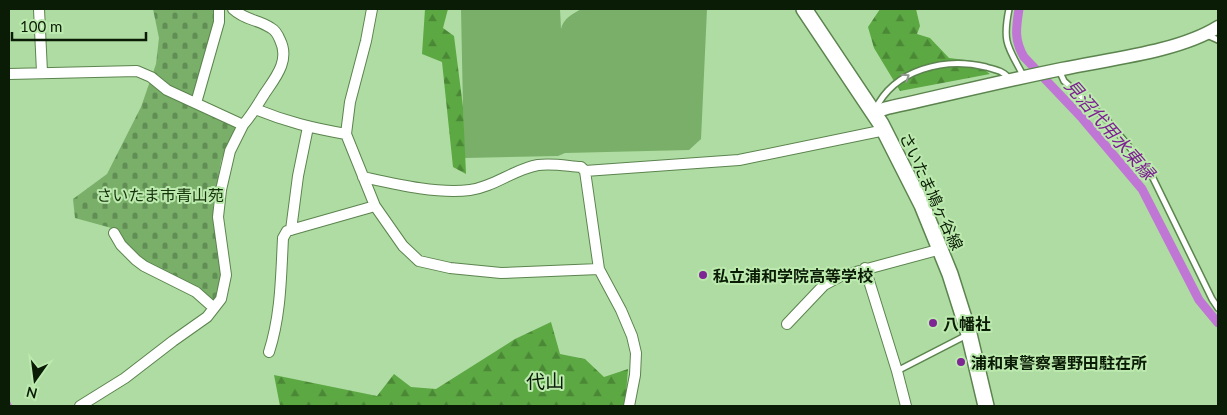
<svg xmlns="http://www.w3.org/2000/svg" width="1227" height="415" viewBox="0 0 1227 415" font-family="Lato,'Noto Sans JP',sans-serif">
  <defs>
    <pattern id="forest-firs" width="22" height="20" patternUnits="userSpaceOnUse" patternTransform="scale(1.25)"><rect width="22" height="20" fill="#5ca843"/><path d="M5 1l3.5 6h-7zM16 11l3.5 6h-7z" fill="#4a8836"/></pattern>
    <pattern id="cemetery-stones" width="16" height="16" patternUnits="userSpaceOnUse" patternTransform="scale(1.25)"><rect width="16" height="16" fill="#79af69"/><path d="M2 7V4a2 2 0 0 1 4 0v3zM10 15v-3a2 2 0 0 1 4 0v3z" fill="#618e54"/></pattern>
  </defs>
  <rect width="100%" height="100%" fill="#afdca2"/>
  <path fill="#79af69" d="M461,9H560L561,29C563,19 573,13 582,9H707L701,139L689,150L565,153L558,156L464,158Z"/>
  <path fill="url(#forest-firs)" d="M425,9H448L443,28L454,36L463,107L466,174L453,167L442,62L422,54Z
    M880,9H916L920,26L917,34L930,38L949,58L973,61L990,74L900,91L874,48L868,27Z
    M551,322L560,354L585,359L604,377L628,369L625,406H280L274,375L377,396L394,374L411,387L436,389L515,339Z"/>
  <path fill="url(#cemetery-stones)" d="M153,9H217L216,21L192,105L236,126L221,161L213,207L214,228L223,277L215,301L210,302L138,259L115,229L75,218L73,199L107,174L141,107L156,64L159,38Z"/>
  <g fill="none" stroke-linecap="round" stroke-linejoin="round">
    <path stroke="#c076d5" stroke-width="2.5" d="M9,402L11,406"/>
    <path stroke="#c076d5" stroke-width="9" d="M1019,9C1016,28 1014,40 1024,57L1082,118L1142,189L1199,300L1218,323"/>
    <defs>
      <path id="service" d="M1009,9C1002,43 1008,47 1023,75
        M1207,35L1218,40
        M1059,70L1064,81L1108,121L1150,172L1212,299L1218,308
        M875,110C894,69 945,57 986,67C995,70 1005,71 1009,79
        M897,371L967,335"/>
      <path id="minor" d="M39,9L42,72
        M233,9C246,21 258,19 271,28C275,30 278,35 280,40C290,60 276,77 265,93C258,104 252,115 243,125
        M372,9L366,41L350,102L346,134L375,206L403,246L419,261L450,268L501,273L599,269
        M9,74L137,71L151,77L167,90L243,125L230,151L221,190L218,217L226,275L221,299L207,317L173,341L125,378L80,406
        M196,103L219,22V9
        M255,109C287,122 312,128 346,134
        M585,171L599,269L621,310L632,336L636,353L635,375L629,406
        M363,177C395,184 436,194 470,190C494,187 514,169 538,165C552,163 567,166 581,167L585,171L739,160L885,130
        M291,230L298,176L308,127
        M114,233L121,245L136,260L144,266L196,292L214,308
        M865,268L897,371L906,406
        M787,324L824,285L841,276L941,249
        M269,352C281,315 281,276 283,238L287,231L375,206"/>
      <path id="tertiary" d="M874,112L887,108C946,95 1003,81 1062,69C1109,59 1178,52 1218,27"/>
      <path id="secondary" d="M804,9L881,124L922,205L950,274L969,334L986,406"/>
    </defs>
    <use href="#service" stroke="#5b844e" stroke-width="8"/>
    <use href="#minor" stroke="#5b844e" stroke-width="12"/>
    <use href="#tertiary" stroke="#5b844e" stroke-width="15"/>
    <use href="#secondary" stroke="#5b844e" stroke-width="18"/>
    <use href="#service" stroke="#fff" stroke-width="5"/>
    <use href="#minor" stroke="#fff" stroke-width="10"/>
    <use href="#tertiary" stroke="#fff" stroke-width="12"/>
    <use href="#secondary" stroke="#fff" stroke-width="15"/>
  </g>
  <defs><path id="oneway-chevron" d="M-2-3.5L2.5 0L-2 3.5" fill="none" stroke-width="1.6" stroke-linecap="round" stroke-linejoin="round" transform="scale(1.25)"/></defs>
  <use stroke="#91998f" href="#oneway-chevron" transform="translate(906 77) rotate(-33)"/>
  <g fill="#7e2694" stroke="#bceaae" stroke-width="2">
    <circle cx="703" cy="275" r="5"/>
    <circle cx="933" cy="323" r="5"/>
    <circle cx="961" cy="362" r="5"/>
  </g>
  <g text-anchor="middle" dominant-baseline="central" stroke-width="4" stroke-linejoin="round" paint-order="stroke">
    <g font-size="16" fill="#0b1c06" stroke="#bceaae">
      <text transform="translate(932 191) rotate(65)">さいたま鳩ヶ谷線</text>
    </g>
    <g font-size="16" fill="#143209" stroke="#bceaae">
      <text x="160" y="194">さいたま市青山苑</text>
    </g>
    <g font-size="16" font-weight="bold" fill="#0b1c06" stroke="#bceaae" text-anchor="start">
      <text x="713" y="275">私立浦和学院高等学校</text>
      <text x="943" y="323">八幡社</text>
      <text x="971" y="362">浦和東警察署野田駐在所</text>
    </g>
    <g font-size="18" font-style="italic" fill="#7d1f93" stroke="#bceaae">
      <text transform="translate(1110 129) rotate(49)">見沼代用水東縁</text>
    </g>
    <g font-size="19" fill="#0b1c06" stroke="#bceaae">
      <text x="545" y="380">代山</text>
    </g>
  </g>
  <rect width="1227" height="415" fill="none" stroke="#0b1c06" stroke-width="20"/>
  <g transform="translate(35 380) rotate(194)" stroke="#bceaae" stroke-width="4" paint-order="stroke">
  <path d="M0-4L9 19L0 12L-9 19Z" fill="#0b1c06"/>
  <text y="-8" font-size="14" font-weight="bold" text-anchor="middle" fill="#0b1c06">N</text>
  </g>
  <path d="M12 32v8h134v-8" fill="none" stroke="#0b1c06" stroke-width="2.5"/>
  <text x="20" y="32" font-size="15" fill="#0b1c06" stroke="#bceaae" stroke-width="4" paint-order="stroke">100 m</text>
</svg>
